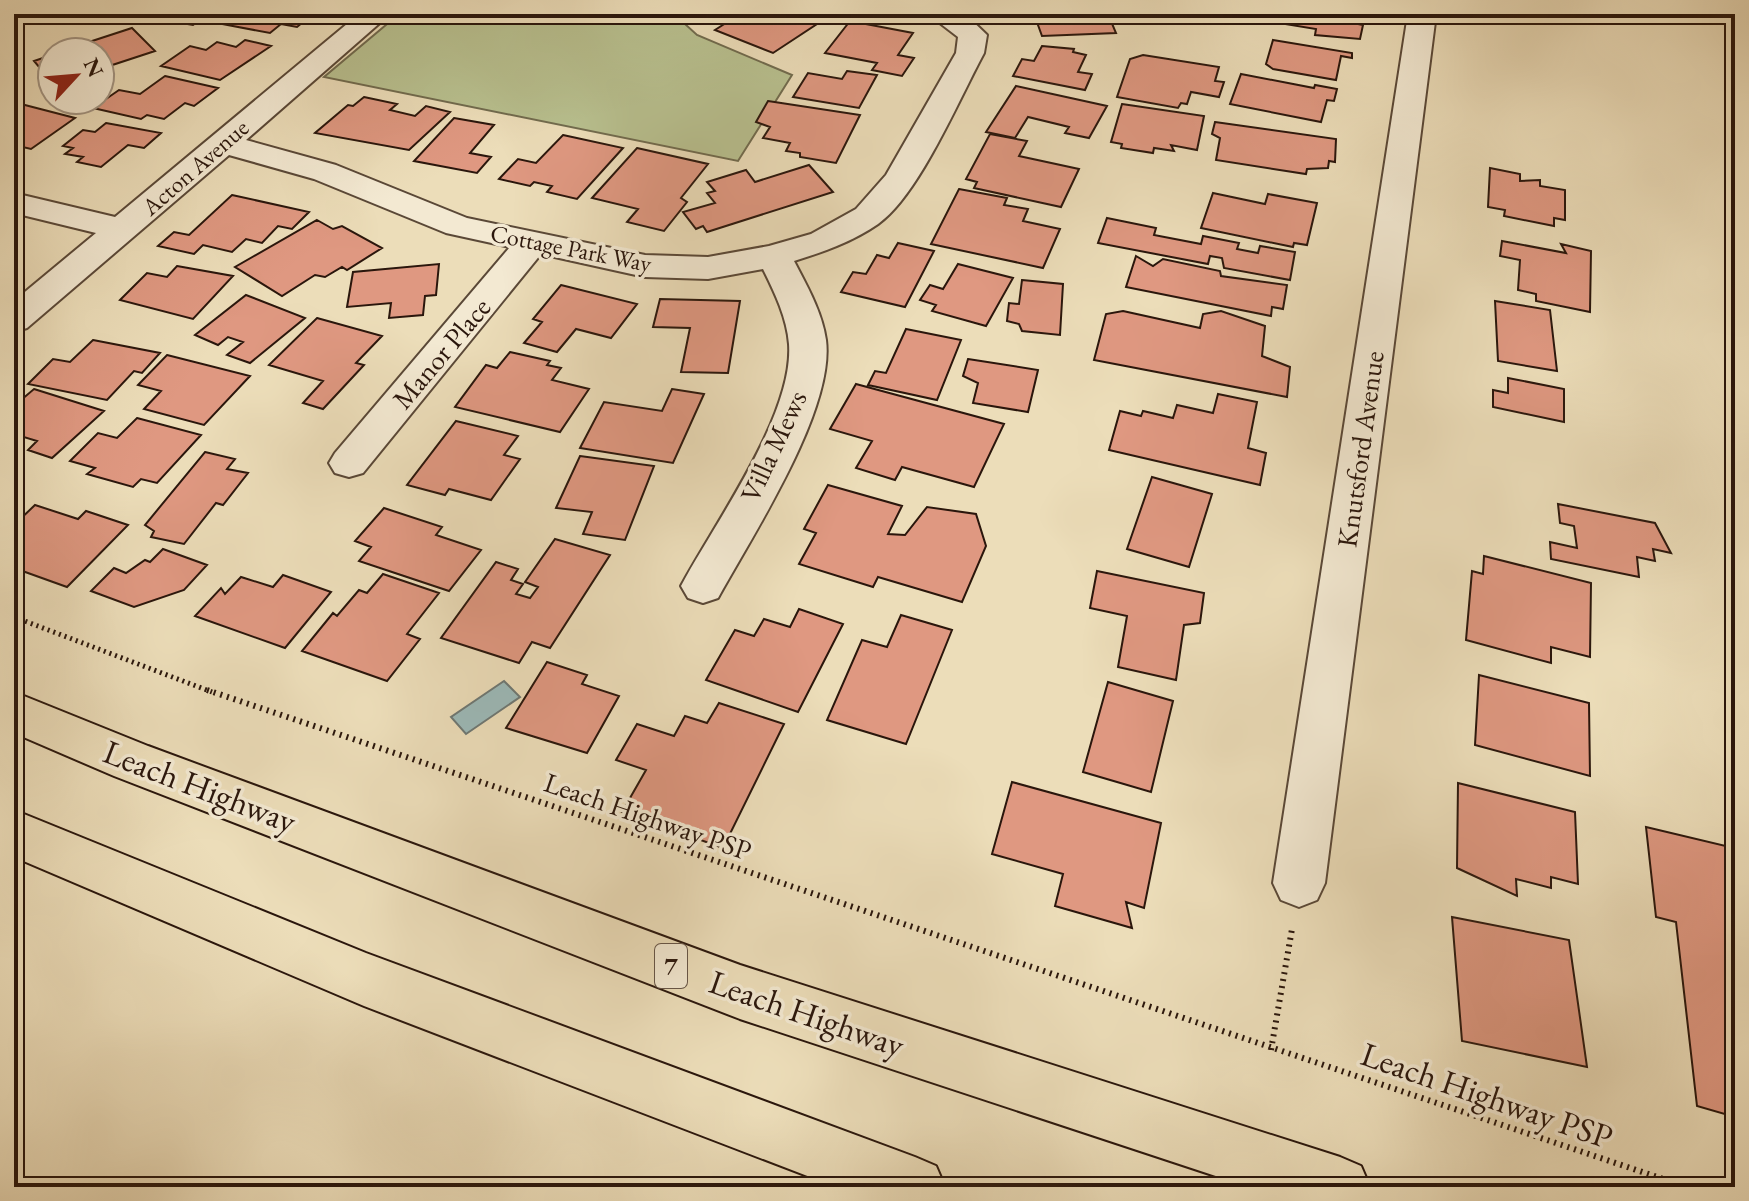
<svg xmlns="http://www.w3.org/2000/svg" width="1749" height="1201" viewBox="0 0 1749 1201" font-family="'EB Garamond',serif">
  <rect width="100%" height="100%" fill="#ecddb9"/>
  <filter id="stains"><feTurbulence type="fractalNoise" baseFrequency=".0025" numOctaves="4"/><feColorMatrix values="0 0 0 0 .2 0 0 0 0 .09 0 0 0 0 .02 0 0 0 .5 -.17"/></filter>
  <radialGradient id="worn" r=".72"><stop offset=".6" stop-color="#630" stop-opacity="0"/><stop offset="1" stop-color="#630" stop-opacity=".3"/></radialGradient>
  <path fill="#b8c08f" stroke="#716b4e" stroke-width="2" d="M399,14H674L697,35L792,75L738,161L324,77Z"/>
  <path fill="#9cbab9" stroke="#6e7874" stroke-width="2" d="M504,681L520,697L466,734L451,717Z"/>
  <path fill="#df9881" stroke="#2a160c" stroke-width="2" d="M178,14H208L193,25L169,21Z
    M236,14H313L297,27L281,24L270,33L222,24Z
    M740,14H806L820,22L773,53L715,30Z
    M1034,14H1108L1116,33L1042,36Z
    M1269,14H1350L1348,22L1363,25L1360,39L1315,35L1316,29L1267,21Z
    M850,21L913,33L898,55L914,58L902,76L872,70L877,63L825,53Z
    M132,28L155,51L100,69V52H76L93,46L89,42Z
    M245,40L271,46L220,80L161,66L190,46L206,50L217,42L236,47Z
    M1273,40L1352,53V58L1341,56L1336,80L1273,69L1266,64Z
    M1042,46L1074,49L1073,52L1086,55L1078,72L1092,74L1085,90L1013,76L1022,59L1034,61Z
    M52,55V80H50L34,61Z
    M1143,55L1219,67L1215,81L1224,82L1219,97L1191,92L1187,104L1181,103L1178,108L1117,97L1130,59Z
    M847,71L877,75L859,108L793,97L808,73L842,79Z
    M1241,74L1314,88L1315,85L1337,89L1334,101L1327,100L1321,122L1230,104Z
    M165,76L218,88L194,106L185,103L164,119L147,115L141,119L93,108L119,90L140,94Z
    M1016,86L1107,106L1089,138L1065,133L1069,127L1028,117L1015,138L986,132Z
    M364,97L397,104L390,110L415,116L426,106L450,112L409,150L315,133L348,105L353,106Z
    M768,101L860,115L836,163L800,157V153L786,151L790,143L763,138L770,127L756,122Z
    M21,104L75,118L31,149L14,145V109Z
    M1122,104L1204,116L1197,150L1171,145L1174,151L1154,148L1153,153L1121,148L1122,144L1111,142Z
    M454,118L494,125L470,153L491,157L477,173L414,161Z
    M1215,122L1336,139L1335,162L1329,161L1328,168L1307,169L1306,174L1216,160L1220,138L1212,134Z
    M106,123L161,133L144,148L128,145L101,167L77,162L83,157L65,154L73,148L63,146L83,130L95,132Z
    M990,134L1027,141L1019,156L1079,169L1061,207L974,188L977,182L966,179Z
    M563,135L623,148L577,199L547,192L552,186L534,182L530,186L499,179L518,159L536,163Z
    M637,148L708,164L681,198L687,202L664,231L627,222L638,209L592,198Z
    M809,165L833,192L707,232L703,226L696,229L683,212L715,203L707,193L715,191L707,182L746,170L755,182Z
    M1490,168L1520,174V181L1540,180V186L1565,190V220L1554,218V226L1504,216L1505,210L1488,207Z
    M959,189L1007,198L1004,205L1028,209L1023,221L1060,229L1043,268L931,244Z
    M1213,193L1265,204L1268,194L1317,203L1307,245L1294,243L1293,247L1201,228Z
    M232,195L309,212L292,229L278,226L262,243L246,239L232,252L203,245L194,254L158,246L174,232L189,235Z
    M1107,218L1156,228L1154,235L1201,244L1203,236L1239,243L1237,249L1258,253L1260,246L1295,252L1290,280L1224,268L1222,258L1210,256L1208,264L1098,243Z
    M317,220L333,229L342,226L382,248L347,270L342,267L325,277L315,275L282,296L235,267Z
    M1502,241L1566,253L1561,244L1591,251L1590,312L1536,301V294L1518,290L1520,260L1500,256Z
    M898,243L934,251L905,307L841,292L853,272L866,274L877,255L889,258Z
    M1136,256L1153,266L1163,259L1220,271L1221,276L1287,285L1283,309L1272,307L1271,316L1126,287Z
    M439,264L436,295L425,296L423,315L389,318L391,303L347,307L353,272Z
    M958,264L1013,278L986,326L932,311L936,305L920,300L930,285L943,289Z
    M177,266L233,276L193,319L120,300L147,273L167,277Z
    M1022,280L1063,284L1060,335L1022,331L1019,324L1007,321L1009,303L1019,304Z
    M561,285L637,304L611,338L576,329L557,352L524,343L542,322L533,319Z
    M246,295L305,318L250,363L227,355L243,342L228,337L218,345L195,335Z
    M660,299L740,301L728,373L681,372L690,328L653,327Z
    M1495,301L1550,310L1557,371L1498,361Z
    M1123,311L1200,328L1203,314L1221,311L1265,326L1262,356L1290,367L1287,397L1094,360L1106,314Z
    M317,318L382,336L356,363L364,365L323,409L303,403L323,381L269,365Z
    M906,329L961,340L937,400L868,385L875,371L886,373Z
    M93,340L160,353L142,373L134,371L107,400L28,384L53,359L70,362Z
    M510,352L550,361L547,365L561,368L552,380L589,389L560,432L455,407L486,365L497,368Z
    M167,355L250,376L204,425L144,409L161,391L138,385Z
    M968,359L1038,370L1028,412L973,403L978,383L963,376Z
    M1508,378L1564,389V422L1493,407V390L1508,393Z
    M856,384L1004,424L974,487L902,467L895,480L856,468L872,441L830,429Z
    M34,389L104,411L52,458L28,450L37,441L24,437L14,445V406Z
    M672,389L704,394L673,463L580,448L604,402L662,411Z
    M1218,394L1257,402L1248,448L1266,453L1260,485L1109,450L1120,411L1141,416L1143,411L1173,418L1177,405L1213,413Z
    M137,418L201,435L157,483L141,479L133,487L87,474L95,468L70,461L98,433L117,438Z
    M456,421L518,436L504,455L520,459L491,500L449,489L445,495L407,485Z
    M205,452L235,459L227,469L248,473L223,505L216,503L184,544L151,537L154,531L145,525Z
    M580,456L654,466L625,540L583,534L592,512L556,508Z
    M1152,477L1212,494L1189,567L1127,549Z
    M828,485L902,506L888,534L905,535L927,507L976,514L986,546L962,602L878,577L873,587L799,564L816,533L804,529Z
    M1558,504L1655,523L1671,553L1653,549L1655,561L1637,557L1639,577L1551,559L1550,542L1577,548L1574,526L1560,523Z
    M35,505L78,519L86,511L128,525L67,587L14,568V525Z
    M384,508L442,527L436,535L481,550L449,591L359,561L371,547L355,541Z
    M555,539L610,555L550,648L532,642L519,663L441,638L496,562L518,569L511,580L523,584L516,594L530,598L538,587L525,582Z
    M163,549L207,565L184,590L134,607L91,591L114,568L126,573L145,560L150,562Z
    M1484,556L1591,583L1590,657L1551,647V663L1466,640L1472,571L1483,574Z
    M1097,571L1204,593L1200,623L1184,625L1176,680L1118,667L1127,616L1090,608Z
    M383,574L439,593L407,634L420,639L387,681L302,651L333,613L337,616L359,590L367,593Z
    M283,575L331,592L285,648L195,616L221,588L225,594L241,577L273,587Z
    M799,609L843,624L798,712L706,680L735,630L754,636L764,619L790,627Z
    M901,615L952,630L906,744L827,720L862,640L887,647Z
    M547,662L587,675L582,684L619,696L587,753L506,728Z
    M1479,675L1589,703L1590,776L1475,745Z
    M1108,682L1173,701L1151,792L1083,772Z
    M719,703L784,724L723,848L622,812L646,770L616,760L637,724L674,736L685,716L707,723Z
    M1012,782L1161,823L1144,908L1126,902L1132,928L1055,906L1063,874L992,854Z
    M1458,783L1575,812L1578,884L1551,877V888L1516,879L1517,896L1457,868Z
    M1646,827L1730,847L1735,884V1117L1697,1106L1676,922L1656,917Z
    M1452,917L1569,940L1587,1067L1462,1041Z"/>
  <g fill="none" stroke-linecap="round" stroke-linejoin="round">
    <defs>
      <path id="minor" d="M359,14H390L246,140L336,165L467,218L645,255L708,257L769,246L811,234L856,209L886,175L956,53L958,37L928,14H965L987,35L984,53C959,99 919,195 878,224C852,242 823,252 794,261C807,286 822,312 826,340C835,410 752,536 718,598L703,603L688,598L681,586C714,524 794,415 789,344C787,318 775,293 763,269L708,279L645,277L541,254L363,473L349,477L335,473L329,463L335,453L510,247L446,233L314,179L229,155L27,328L14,332V301L96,233L14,213V193L115,217Z
        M1408,14H1436L1325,883L1317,900L1299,907L1281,900L1273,883Z"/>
      <path id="highway" d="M14,692L148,746L740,965L1340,1157L1361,1166L1370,1187H1249L740,1019L114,776L14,733Z
        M14,810L366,953L915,1157L936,1166L945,1187H836L364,1006L14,857Z"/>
    </defs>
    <use href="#minor" stroke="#5a4837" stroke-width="4"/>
    <use href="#highway" stroke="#2a160c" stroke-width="4"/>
    <path stroke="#2a160c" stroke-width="5" stroke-dasharray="2 4" stroke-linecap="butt" d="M14,617L212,692"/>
    <path stroke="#2a160c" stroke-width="6" stroke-dasharray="2 5" stroke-linecap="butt" d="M207,690L1687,1187
      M1271,1050L1292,929"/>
    <use href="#minor" fill="#f3e9d2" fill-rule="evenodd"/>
    <use href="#highway" fill="#ecddb9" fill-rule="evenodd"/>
  </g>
  <g text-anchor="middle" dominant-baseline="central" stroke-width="7" stroke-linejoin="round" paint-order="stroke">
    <g font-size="24" fill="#2a160c" stroke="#f3e9d2">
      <text transform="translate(195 167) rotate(-41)">Acton Avenue</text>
      <text transform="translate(571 248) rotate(11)">Cottage Park Way</text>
    </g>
    <rect fill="#f3e9d2" stroke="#665547" stroke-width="2" x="655" y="944" width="32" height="44" rx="6"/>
    <g font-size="26" font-weight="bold" fill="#2a160c">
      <text x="671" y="966">7</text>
    </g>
    <g font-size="28" fill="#2a160c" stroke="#f3e9d2">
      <text transform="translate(441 353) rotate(-50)">Manor Place</text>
      <text transform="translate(773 446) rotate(-65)">Villa Mews</text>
      <text transform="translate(1360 449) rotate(-82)">Knutsford Avenue</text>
      <text transform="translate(648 816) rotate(19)">Leach Highway PSP</text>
    </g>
    <g font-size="34" fill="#2a160c" stroke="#f3e9d2">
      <text transform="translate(200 786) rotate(21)">Leach Highway</text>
      <text transform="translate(807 1013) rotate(19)">Leach Highway</text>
      <text transform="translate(1487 1095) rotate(19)">Leach Highway PSP</text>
    </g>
  </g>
  <rect width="1749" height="1201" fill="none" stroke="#ecddb9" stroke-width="48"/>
  <rect x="16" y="16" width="1717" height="1169" fill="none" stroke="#2a160c" stroke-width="4"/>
  <rect x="24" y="24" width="1701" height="1153" fill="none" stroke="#2a160c" stroke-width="2"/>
  <g transform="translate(76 76) rotate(64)"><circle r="38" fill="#f3e9d2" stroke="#a39583" stroke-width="2"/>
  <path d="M0-6L14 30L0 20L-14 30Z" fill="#8f2418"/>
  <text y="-12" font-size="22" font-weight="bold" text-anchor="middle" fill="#2a160c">N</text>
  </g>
  <rect width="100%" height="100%" filter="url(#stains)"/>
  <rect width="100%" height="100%" fill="url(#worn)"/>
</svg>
